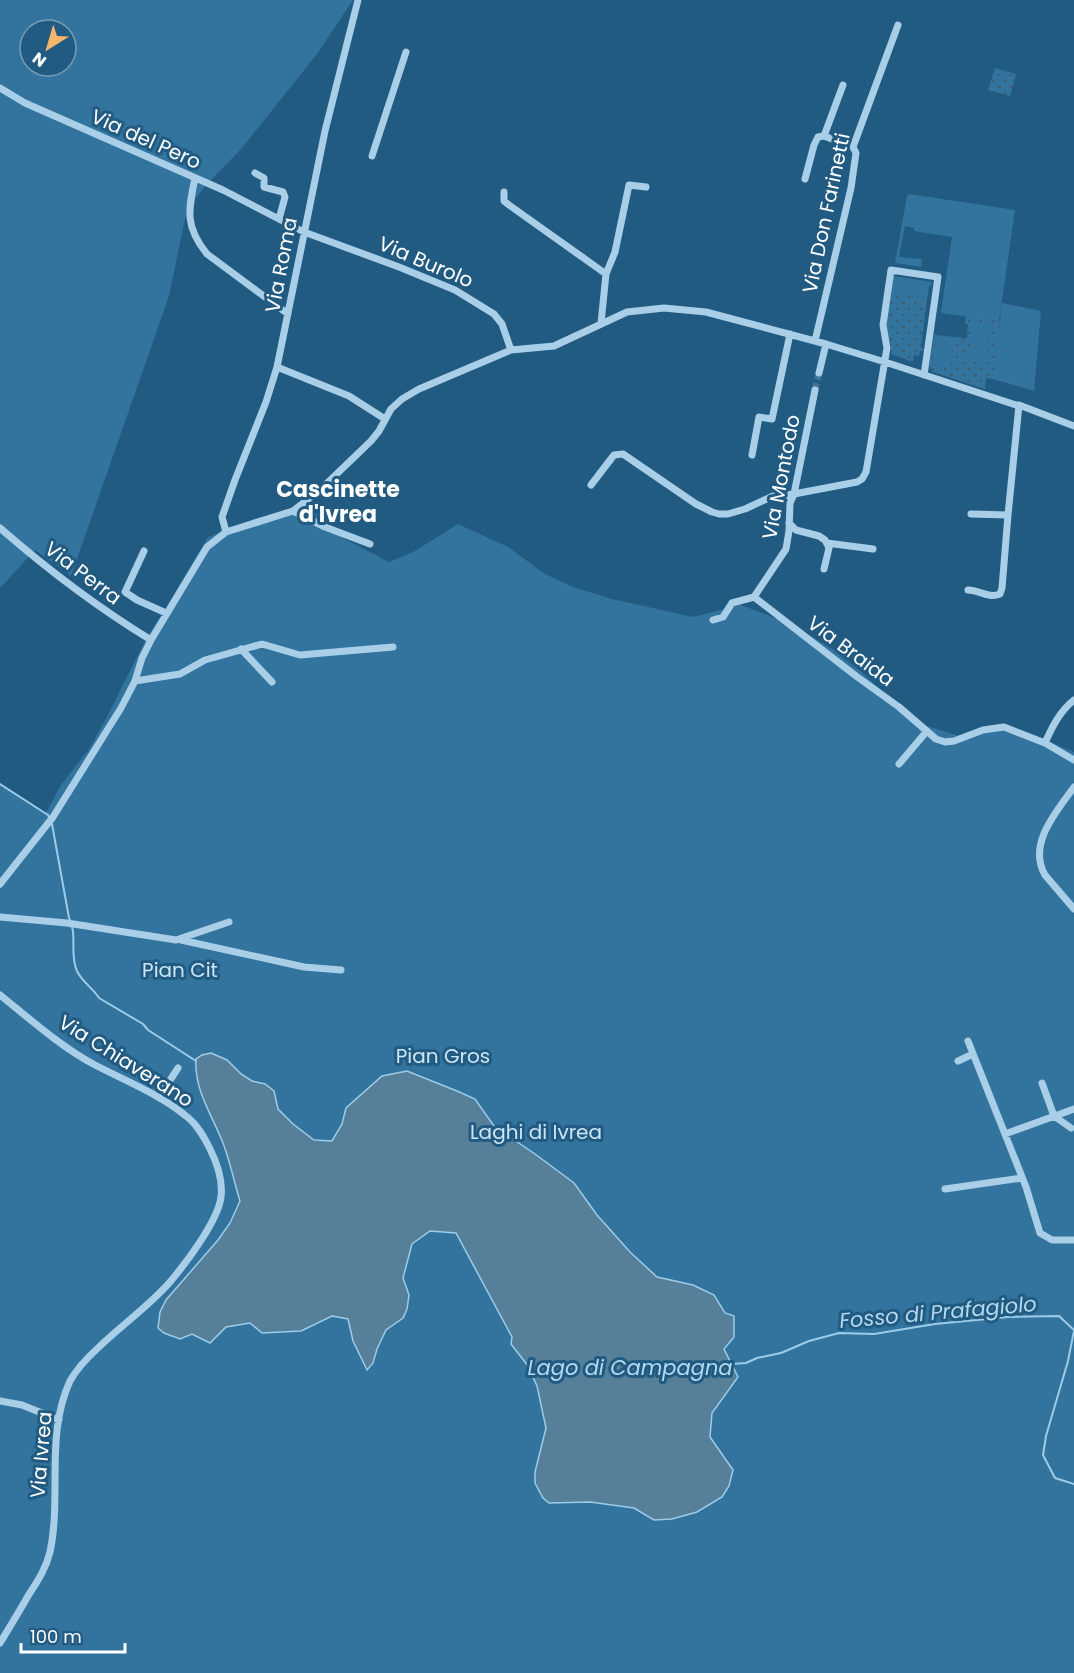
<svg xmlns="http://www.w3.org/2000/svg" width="1074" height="1673" viewBox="0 0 1074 1673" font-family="Poppins,sans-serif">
  <defs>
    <pattern id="grass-dots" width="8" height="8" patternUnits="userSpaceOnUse" patternTransform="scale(1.5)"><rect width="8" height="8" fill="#32749e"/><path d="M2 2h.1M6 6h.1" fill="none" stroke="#425c6d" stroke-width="1.8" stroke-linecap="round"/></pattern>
  </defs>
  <rect width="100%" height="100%" fill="#225b82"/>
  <path fill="url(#grass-dots)" d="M995,68L1016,74L1010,96L988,90Z
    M889,293L927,299L921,347L925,351H920L919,356L914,355L913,362L891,354V344L886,330Z
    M966,316L1000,321L993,379L986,378L985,389L933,372L929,366L934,334L936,335L932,365L950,367L954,337L967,338L968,324H965Z"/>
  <path fill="#32749e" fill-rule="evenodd" d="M0,0H353L317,54L242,148L207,184L187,209L169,296L71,576L35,550L0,588ZM30,30H66V66H30Z
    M909,194L1015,210L999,321L941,313L952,237L914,231V228L905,226L899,257L922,259L921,267L895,263L907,196Z
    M893,276L933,282L929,287L927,299L889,293Z
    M1002,303L1041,311L1034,391L993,379Z
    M973,322L990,324L986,361L968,358Z
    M936,335L954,337L950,368L932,365Z
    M304,502L343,538L389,562L415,551L458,524L508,547L545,574L573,587L612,599L693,617L741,605L788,623L831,648L863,673L890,699L918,723L959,736L1001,727L1030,734L1074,752V1673H0V784L46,813L61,785L89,749L107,717L147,637L167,606L208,537L253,519L292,510Z"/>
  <path fill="#567f99" stroke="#9dcce9" stroke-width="1.5" d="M211,1053L227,1060L241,1074L252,1081L265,1084L274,1091L278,1109L293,1124L314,1140L332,1141L342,1124L346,1108L382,1076L407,1071L457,1091L475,1099L494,1126L535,1154L574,1183L597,1215L630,1252L657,1277L693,1285L714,1295L725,1313L734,1316V1337L724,1349L738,1377L712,1413L710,1437L733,1470L729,1486L722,1497L697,1512L672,1519L654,1520L634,1508L590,1502L549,1503L543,1498L535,1483V1472L546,1428L537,1386L528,1366L511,1344L512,1337L456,1233L430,1231L412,1244L403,1278L409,1295L407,1309L403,1318L386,1330L377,1349L373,1363L367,1370L353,1341L348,1319L332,1316L301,1331L262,1333L250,1323L226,1327L210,1343L192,1334L180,1339L164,1333L158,1328L160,1312L166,1300L218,1240L230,1223L240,1201C234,1182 230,1161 223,1143C212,1115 194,1090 196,1059L202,1055Z"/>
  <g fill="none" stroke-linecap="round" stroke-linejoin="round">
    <path stroke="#9dcce9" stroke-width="2" d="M0,784L48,815L52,824L69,918C78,935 69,954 77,971C82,982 93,988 99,998L143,1024L148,1030L196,1061
      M1074,1331L1068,1361L1046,1436L1043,1455L1055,1478L1074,1484
      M732,1364L746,1363L757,1358L781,1353L809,1341L839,1333L874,1334L935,1324L1008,1317L1059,1316L1074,1330"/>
    <path stroke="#437495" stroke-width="7" stroke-dasharray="7 3.5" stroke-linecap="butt" d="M815,390L819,373"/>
    <path stroke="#a9cfe8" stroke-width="7" d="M0,88L25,103L223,190L304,232L399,267L455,290L494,314L502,324L511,350
      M824,136L843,85
      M372,156L406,52
      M255,173L264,178V187L283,192L285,197L279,219
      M195,178C188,211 185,227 207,254L288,314
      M805,179L814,145L818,137L824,136L853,147
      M504,192V201L509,205L606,274L601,323
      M606,274L615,252L629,185L646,187
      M815,341L851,188L856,153L853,147L898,25
      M277,367L349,396L385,419
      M819,373L826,344
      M752,455L759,417L772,419L790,334
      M591,485L614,455L623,454L696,504L712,512L719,514H728L745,509L773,496L794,494L857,482L862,479L866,472L887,348L883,325L891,270L938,277L924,375
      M293,511L325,527L370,544
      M971,514L1008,515L1019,405
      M789,523L796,530L819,536L825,540L829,548L824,569
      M0,528C47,569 97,607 151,640
      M226,532L222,517L235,480L266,402L277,367L325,131L358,0
      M827,543L873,549
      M144,551L125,592L137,600L166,613
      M968,590C980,590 988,599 1000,594L1002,588L1008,515
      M754,597L856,676L899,707L936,739L945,742L954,741L983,730L1004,727L1045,743L1074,760
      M754,597L786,549L789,531L790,503L794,494L815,390
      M713,620L723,617L732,603L754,597
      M241,649L272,682
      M135,681L180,674L205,660L262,644L300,655L393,647
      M1045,743C1052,727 1060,711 1074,700
      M899,764L927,731
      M1074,787C1057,811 1027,844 1045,875L1074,909
      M0,884L53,817L121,708L135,681L142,658L151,640L207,547L226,532L293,511L302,504L321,489L371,441L379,431L391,409L402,399L419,389L511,350L554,346L627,312L664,308L706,312L826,344L885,362L1016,405H1019L1074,426
      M0,917L67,923L176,940L229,922
      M181,940L304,967L341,970
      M0,995C30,1019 61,1047 95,1065C126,1081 159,1094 186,1116C197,1124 204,1137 210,1149C217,1163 223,1181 221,1197C218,1221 186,1263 170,1282C150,1305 122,1325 99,1347C88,1357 77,1368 70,1381C45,1435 62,1496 50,1552C46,1569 37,1582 28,1596C19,1612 9,1628 0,1643
      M968,1041L1026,1187L1040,1233L1052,1240H1074
      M958,1061L973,1054
      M1042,1083L1054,1116L1071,1128
      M159,1097L178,1068
      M1005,1134L1074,1109
      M945,1189L1022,1178
      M0,1401L22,1405L59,1420"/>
  </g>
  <g text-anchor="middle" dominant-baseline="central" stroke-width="6" stroke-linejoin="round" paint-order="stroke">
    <g font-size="20" fill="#fff" stroke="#225b82">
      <text transform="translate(146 139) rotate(24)">Via del Pero</text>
      <text transform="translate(826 213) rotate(-78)">Via Don Farinetti</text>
      <text transform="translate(426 262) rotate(23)">Via Burolo</text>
      <text transform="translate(281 265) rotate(-79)">Via Roma</text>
      <text transform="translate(781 477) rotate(-79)">Via Montodo</text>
      <text transform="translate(83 573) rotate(37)">Via Perra</text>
      <text transform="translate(851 651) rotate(37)">Via Braida</text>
      <text transform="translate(126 1061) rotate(32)">Via Chiaverano</text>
      <text transform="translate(41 1455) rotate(-85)">Via Ivrea</text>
    </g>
    <g font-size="20" fill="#cce6f6" stroke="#225b82">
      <text x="180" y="970">Pian Cit</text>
      <text x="443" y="1056">Pian Gros</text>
      <text x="536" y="1132">Laghi di Ivrea</text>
    </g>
    <g font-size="21" font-style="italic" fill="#b4d9ef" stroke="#225b82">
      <text transform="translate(938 1312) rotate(-5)">Fosso di Prafagiolo</text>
      <text x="630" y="1367">Lago di Campagna</text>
    </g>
    <g font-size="22" font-weight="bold" fill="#fff" stroke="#225b82">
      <text x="338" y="489">Cascinette<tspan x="338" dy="25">d'Ivrea</tspan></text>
    </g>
  </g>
  <g transform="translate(48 48) rotate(217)"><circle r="28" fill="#225b82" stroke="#7a9db4" stroke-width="1.5"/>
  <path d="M0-4.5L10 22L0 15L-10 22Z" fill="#f4b66b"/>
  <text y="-9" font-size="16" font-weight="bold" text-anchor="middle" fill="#ffffff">N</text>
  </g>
  <path d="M21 1643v9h104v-9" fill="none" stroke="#ffffff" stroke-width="3"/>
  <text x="30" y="1643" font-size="18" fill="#ffffff" stroke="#225b82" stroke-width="4.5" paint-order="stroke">100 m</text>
</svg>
